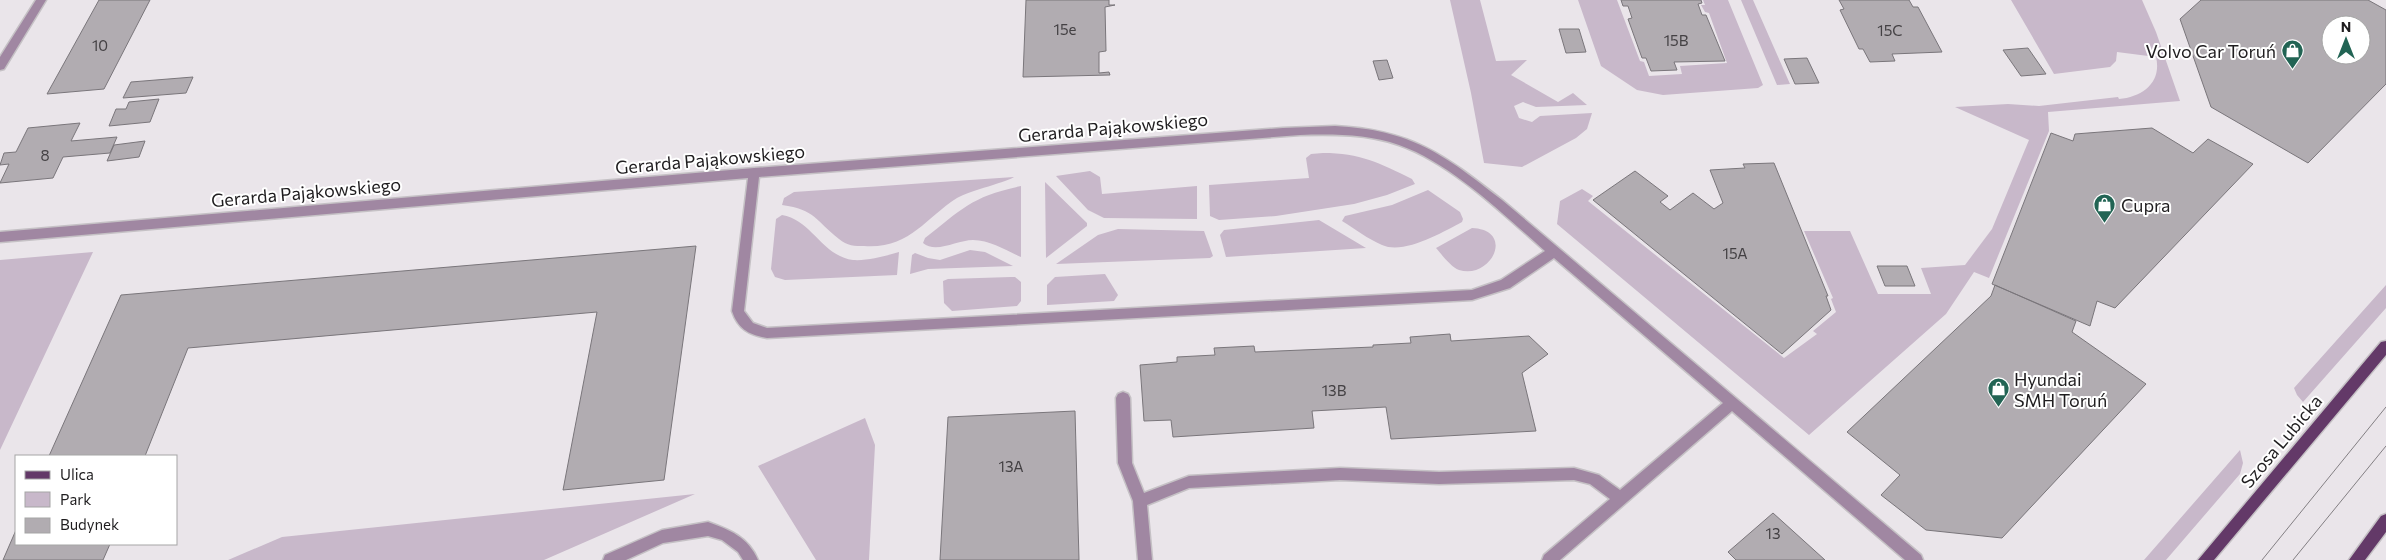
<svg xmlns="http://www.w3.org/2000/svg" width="2386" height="560" viewBox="0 0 2386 560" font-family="Commissioner,sans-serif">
  <rect width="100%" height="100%" fill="#eae5ea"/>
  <path fill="#c8b8ca" d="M1450,0H1480L1496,61L1527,60L1511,75L1558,102L1573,93L1587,105L1536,107L1523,102L1514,106L1519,118L1532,122L1540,116L1592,113L1587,129L1576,138L1522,167L1484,163L1471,93Z
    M1578,0H1617L1640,61L1644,62L1649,76L1682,74L1680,66L1727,63L1709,13L1705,12L1701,5H1705L1703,0H1728L1763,85L1758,88L1663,95L1637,90L1601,66Z
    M1741,0H1753L1790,84L1777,85Z
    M2011,0H2142L2156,32L2180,101L2048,112L2049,131L1989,278L1974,272L1946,314L1809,435L1557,224L1560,201L1582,189L1593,196L1588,201L1784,358L1817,334L1813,331L1836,312L1831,299L1833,298L1804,231H1850L1878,294H1931L1921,268L1965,265L1992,229L2029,140L1955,107L2008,104L2039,106L2118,97L2119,99C2143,97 2162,82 2156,57L2117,52L2116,61L2110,67L2054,74Z
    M1323,153C1360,153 1380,163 1412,179L1415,184L1387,195L1354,204L1276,216L1219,220L1210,216L1209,185L1309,178L1306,158L1311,154Z
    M1090,171L1100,177L1102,194L1197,186V219L1104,218L1088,210L1056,176Z
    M1014,177C1010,181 969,191 957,198C924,219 910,249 864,246C855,246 847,246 839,239C815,220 816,210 782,205L784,198L794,192Z
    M1045,182L1087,223V226L1046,258Z
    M1021,186V257C1005,250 990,240 973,240C957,240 936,254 923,243L925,238C962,209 972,196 1021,186Z
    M1428,190L1460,212L1463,219L1462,222C1443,232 1404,255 1382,245C1368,239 1355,229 1342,221L1345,216L1392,205Z
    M782,215C812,220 822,256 853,260C868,261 885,256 899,252L897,275L785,280L775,277L771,269L776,219Z
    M1319,220L1366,248L1226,257L1220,235L1224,230Z
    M1472,228C1516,230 1491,280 1459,270C1451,267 1442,255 1436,248Z
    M1118,229L1204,231L1213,256L1210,258L1056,264L1098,235Z
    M970,250L985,252L1013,266L928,269L910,274L912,255L915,253L928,258L940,260Z
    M93,252L0,450V260Z
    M1105,274L1118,295L1114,301L1047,305V285L1055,277Z
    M1011,277H1015L1021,282V301L1017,306L952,311L944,303L943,281L948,279Z
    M2386,285V308L2303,402L2297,395L2294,388Z
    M865,418L875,445L869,560H816L758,466Z
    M2240,450L2243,463L2240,474L2166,560H2144Z
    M695,494L544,560H228L282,537Z"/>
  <path fill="#b1acb1" stroke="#7a767b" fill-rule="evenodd" d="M99,0H150L104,89L47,94Z
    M1026,0H1109V5H1115L1105,7L1106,51L1099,52V73L1109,72L1110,75L1023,77Z
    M1621,0H1701L1702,3L1698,4L1702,15H1706L1725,61L1674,62L1677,70L1651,71L1646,58H1642L1628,19L1632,18L1628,6H1623Z
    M1839,0H1909L1913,7H1918L1942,52L1892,54L1895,61L1870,62L1863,49H1859L1840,10L1844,9Z
    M2201,0H2368L2386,10V84L2308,163L2211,107L2180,19ZM2331,25H2361V55H2331Z
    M1559,29H1579L1586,52L1566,53Z
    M2028,48L2046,74L2021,76L2003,50Z
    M1807,58L1819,83L1795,84L1784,59Z
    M1387,60L1393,78L1379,80L1373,61Z
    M193,77L186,93L123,98L131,82Z
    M159,99L150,122L109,126L116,109H126L129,102Z
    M80,123L71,141L117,137L110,153L63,157L53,178L0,183L9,164L0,165L4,153L16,152L28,128Z
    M2152,128L2193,153L2208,139L2253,164L2115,308L2097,301L2090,326L1992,284L2051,133L2073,141L2075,134Z
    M145,141L139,157L107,161L114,145Z
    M1774,163L1828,296H1826L1831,310L1782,354L1593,200L1635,171L1668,196L1660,202L1670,210L1693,193L1714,209L1723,203L1710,170L1745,168L1743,164Z
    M696,246L664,480L563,490L597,312L188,348L145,456H49L121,295Z
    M1877,266H1907L1915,286H1885Z
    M1995,285L2076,321L2072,332L2146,384L2002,538L1926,530L1881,495L1900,475L1847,432L1991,296Z
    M1450,334L1451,341L1529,336L1548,354L1522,373L1536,431L1391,439L1386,407L1312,411L1314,428L1173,437L1171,420L1144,421L1140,365L1177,362V357L1215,355L1214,348L1254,346L1255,352L1373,347V345L1411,343L1410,337Z
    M1075,411L1079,560H940L948,417Z
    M1773,513L1825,560H1736L1728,552Z
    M16,530V544H110L103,560H3Z"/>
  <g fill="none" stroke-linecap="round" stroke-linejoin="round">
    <defs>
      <path id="minor" d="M36,0H46L4,69L0,70V57Z
        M1335,126C1412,130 1443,154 1502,200L1921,555L1923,560H1905L1732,411L1560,560H1542L1544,555L1610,499L1590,484L1574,480L1439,484L1340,480L1189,488L1147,505L1152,560H1138L1133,501L1118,463L1116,398L1118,394L1123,392L1128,394L1130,398L1132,463L1144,493L1189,476L1340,468L1439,472L1574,468L1599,475L1620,490L1723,403L1554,258L1510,288L1472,300L767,338C749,335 738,329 732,311L748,178L0,242V232L754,168L1283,128ZM1300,135C1333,134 1368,134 1399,145C1451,163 1504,215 1545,251L1501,280L1472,290L767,328L753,323L744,311L759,177Z
        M708,522C730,530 748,537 758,560H743L738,552L722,540L708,536L663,543L626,560H603L605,555L662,530Z"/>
      <path id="major" d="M2386,341V355L2214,560H2198L2381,342Z
        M2386,514V532L2365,560H2349L2381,516Z"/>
    </defs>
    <use href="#minor" stroke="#c5c1c5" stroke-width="3"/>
    <use href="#major" stroke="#c5c1c5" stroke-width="3"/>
    <use href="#minor" fill="#a087a2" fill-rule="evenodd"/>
    <use href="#major" fill="#633968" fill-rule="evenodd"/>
    <path stroke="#837f83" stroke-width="1" d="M2262,560L2386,407
      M2293,560L2386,446"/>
  </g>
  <defs>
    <symbol id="shop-pin" viewBox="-11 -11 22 30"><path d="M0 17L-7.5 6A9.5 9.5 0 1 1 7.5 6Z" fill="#226454" stroke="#fff"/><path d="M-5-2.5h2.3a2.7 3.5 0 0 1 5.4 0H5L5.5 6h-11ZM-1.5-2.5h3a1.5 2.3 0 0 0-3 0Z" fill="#fff"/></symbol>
  </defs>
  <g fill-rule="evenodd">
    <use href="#shop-pin" x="2280" y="38" width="25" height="34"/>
    <use href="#shop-pin" x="2092" y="192" width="25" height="34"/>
    <use href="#shop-pin" x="1986" y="376" width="25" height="34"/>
  </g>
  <g text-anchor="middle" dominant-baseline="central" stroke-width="4" stroke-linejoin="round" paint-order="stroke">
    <g font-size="15" fill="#444144">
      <text x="1065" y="29">15e</text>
      <text x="1890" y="30">15C</text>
      <text x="1676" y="40">15B</text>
      <text x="100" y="45">10</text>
      <text x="45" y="155">8</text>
      <text x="1735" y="253">15A</text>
      <text x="1334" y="390">13B</text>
      <text x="1011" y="466">13A</text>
      <text x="1773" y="533">13</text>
    </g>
    <g font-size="18" fill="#1f1d1f" stroke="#fff" text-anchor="start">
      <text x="2276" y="51" text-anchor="end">Volvo Car Toruń</text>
      <text x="2121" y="205">Cupra</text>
      <text x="2014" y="379">Hyundai<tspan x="2014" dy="21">SMH Toruń</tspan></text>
    </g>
    <g font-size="18" fill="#1f1d1f" stroke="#fff">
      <text transform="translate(1113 127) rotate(-5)">Gerarda Pająkowskiego</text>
      <text transform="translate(710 159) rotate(-5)">Gerarda Pająkowskiego</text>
      <text transform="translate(306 192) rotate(-5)">Gerarda Pająkowskiego</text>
      <text transform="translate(2281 441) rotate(-50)">Szosa Lubicka</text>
    </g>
  </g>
  <rect x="15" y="455" width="162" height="90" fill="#ffffff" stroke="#a5a5a5"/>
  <rect x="25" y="471" width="25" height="8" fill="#633968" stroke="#a5a5a5"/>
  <text x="60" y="480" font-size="15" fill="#1f1d1f">Ulica</text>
  <rect x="25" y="492" width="25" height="15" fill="#c8b8ca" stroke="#a5a5a5"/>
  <text x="60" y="505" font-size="15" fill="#1f1d1f">Park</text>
  <rect x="25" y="518" width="25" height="15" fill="#b1acb1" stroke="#a5a5a5"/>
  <text x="60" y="530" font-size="15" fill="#1f1d1f">Budynek</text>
  <g transform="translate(2346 40)"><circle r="24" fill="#ffffff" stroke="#a5a5a5"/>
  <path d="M0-4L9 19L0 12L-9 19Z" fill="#226454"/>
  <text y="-8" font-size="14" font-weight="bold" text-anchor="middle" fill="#1f1d1f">N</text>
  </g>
</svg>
